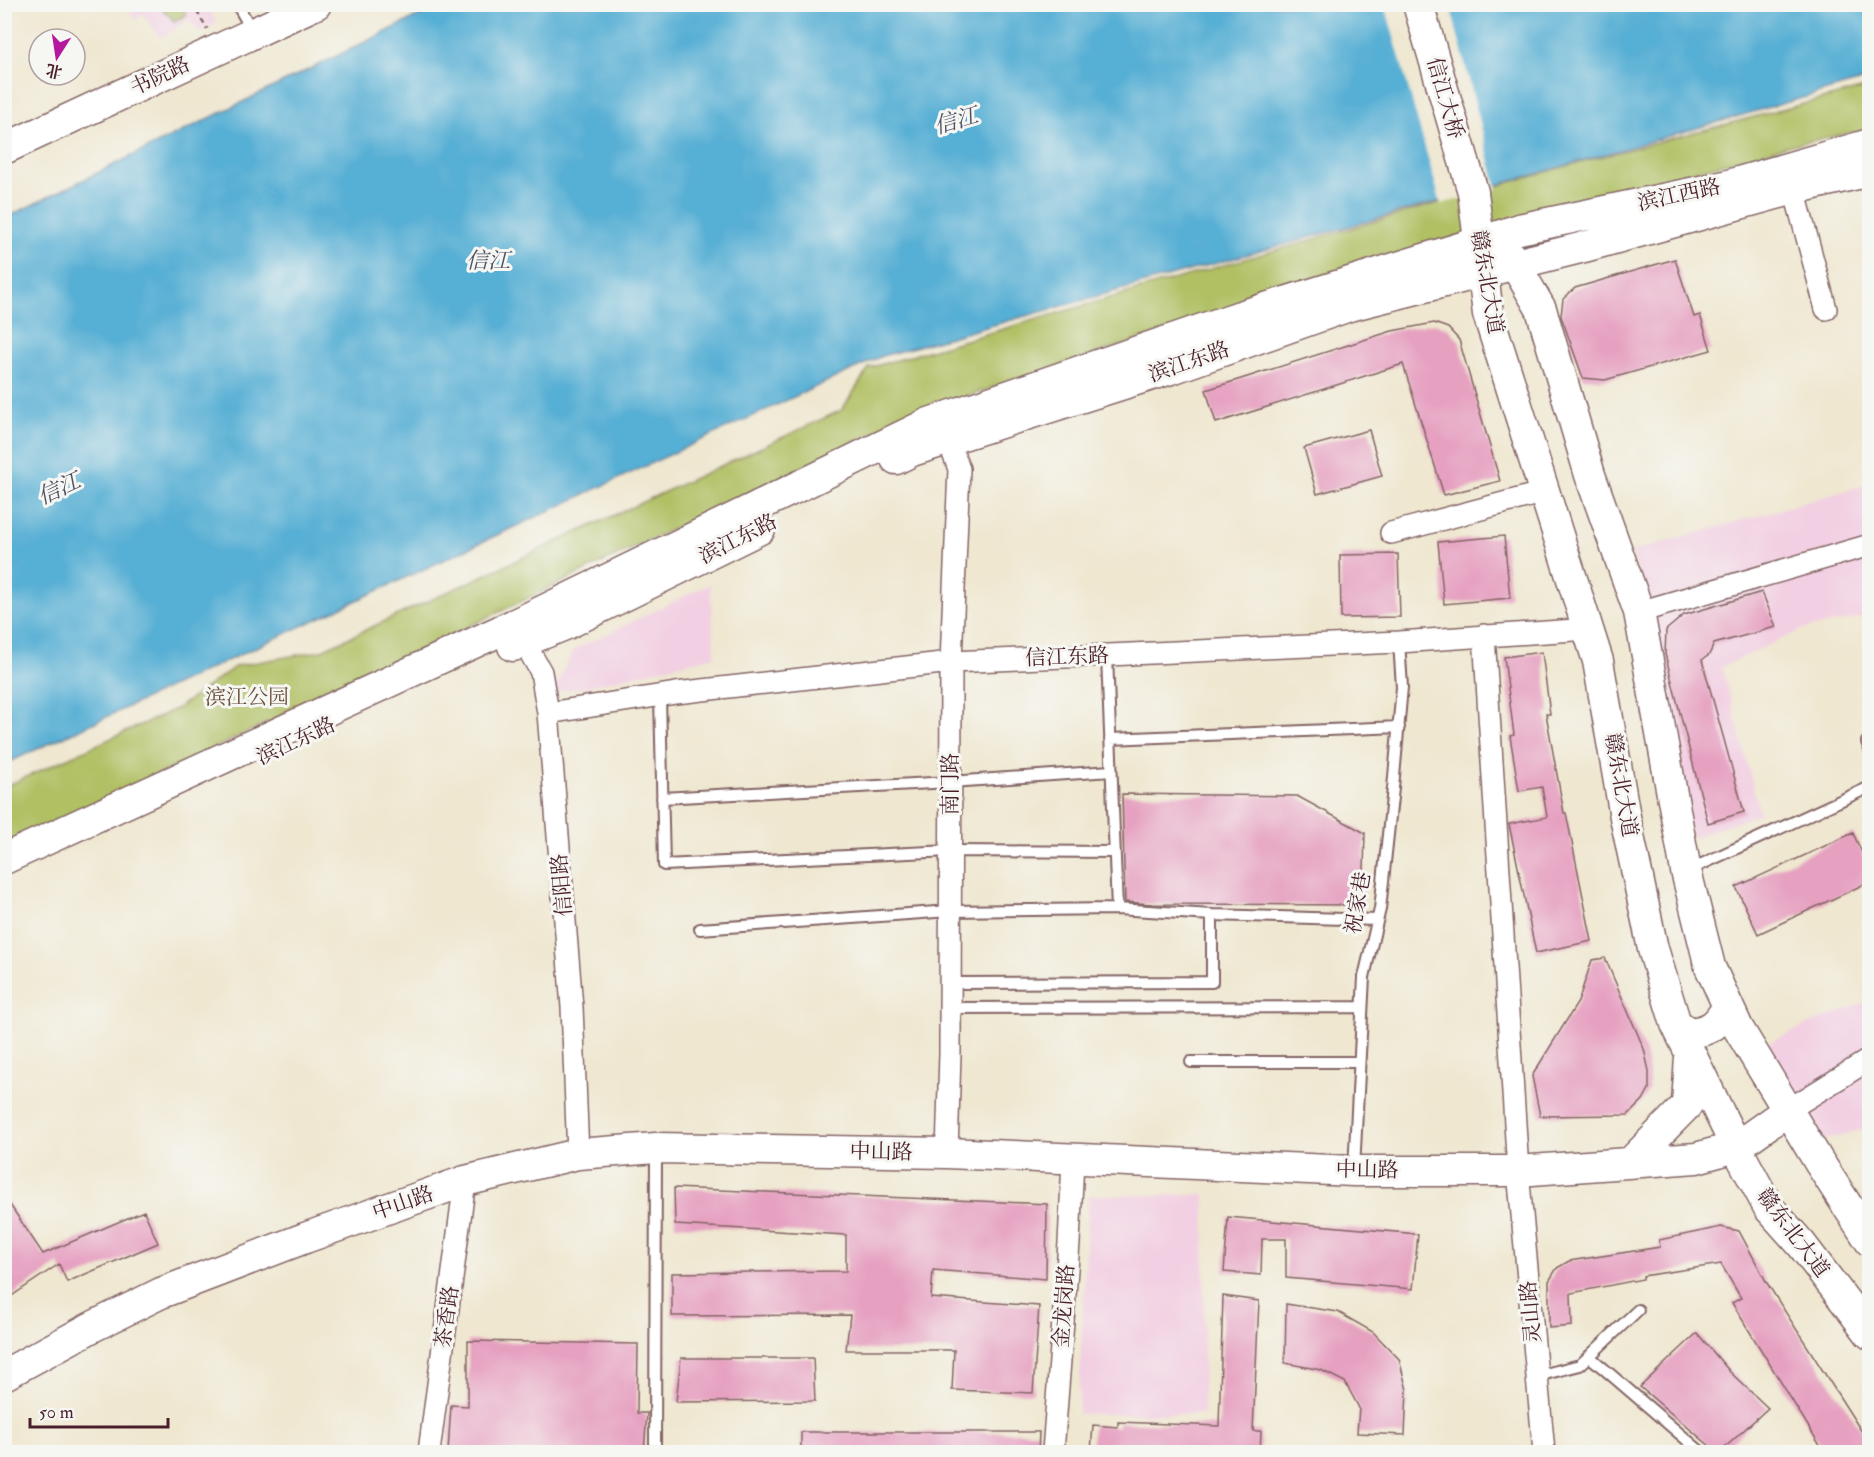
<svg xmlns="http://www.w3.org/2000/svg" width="1874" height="1457" viewBox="0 0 1874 1457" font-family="'IM FELL Double Pica','Noto Serif SC',serif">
  <rect width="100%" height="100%" fill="#f6f6f2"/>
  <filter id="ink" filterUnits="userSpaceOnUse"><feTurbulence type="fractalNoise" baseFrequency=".0167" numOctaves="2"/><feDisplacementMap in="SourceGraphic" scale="12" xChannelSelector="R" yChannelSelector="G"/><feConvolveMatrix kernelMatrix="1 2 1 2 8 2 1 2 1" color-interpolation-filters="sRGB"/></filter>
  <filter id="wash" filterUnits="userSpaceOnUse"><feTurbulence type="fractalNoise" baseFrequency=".008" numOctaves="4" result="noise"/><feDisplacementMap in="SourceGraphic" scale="24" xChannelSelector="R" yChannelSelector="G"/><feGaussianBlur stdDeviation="1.35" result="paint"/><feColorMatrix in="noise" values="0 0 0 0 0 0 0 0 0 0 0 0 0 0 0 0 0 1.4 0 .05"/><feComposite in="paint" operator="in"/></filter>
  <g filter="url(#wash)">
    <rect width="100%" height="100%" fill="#efe7d0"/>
    <path fill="#f2cfe2" d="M124,5H206L217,23L198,32L189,19L161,38L142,14L136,20Z
      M1869,484V616L1803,629L1722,667L1760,813L1692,838L1633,551Z
      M710,584L715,656L585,687L553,692L574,650Z
      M1869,1001V1127L1820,1142L1764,1045L1809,1024Z
      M1089,1195H1205L1203,1414H1078Z"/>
    <path fill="#b0c063" stroke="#7d7047" stroke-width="1.5" d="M159,5H183L186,15L174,21Z
      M1869,87V129L1787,146L1418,248L913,414L200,755L5,845L4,787L178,708L236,666L320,651L842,410L869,368L1573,164Z"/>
    <path fill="#57afd4" stroke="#506780" stroke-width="1.5" d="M441,5H1869V79L1473,192L882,356L5,764V218Z"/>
    <path fill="#efe7d0" d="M1385,5H1450L1497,189L1441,204Z"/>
    <g id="blocks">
      <path fill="#e6a1c1" d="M1675,259L1694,317L1700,315L1711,350L1605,380L1583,378L1561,316L1563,299L1575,288Z
        M1434,323L1448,328L1459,340L1500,481L1444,495L1403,364L1216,423L1206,390L1392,331Z
        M1369,430L1382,476L1317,494L1304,448Z
        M1504,536L1510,598L1444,604L1438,542Z
        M1398,554L1400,617L1341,618L1340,555Z
        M1762,592L1776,627L1714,644L1709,655L1702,660L1744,812L1708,823L1665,654L1666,630L1684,615Z
        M1542,652L1550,714H1546L1564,813H1566L1592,941L1536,953L1509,824L1547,817L1542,787L1519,791L1510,736L1514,735L1504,657Z
        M1122,794L1297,796L1365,833L1363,905L1152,904L1125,902Z
        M1853,833L1869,868V882L1758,934L1736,887Z
        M1605,958L1644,1049L1649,1071V1089L1643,1100L1628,1115L1540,1116L1532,1076L1578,1002L1592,960Z
        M674,1188L1047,1204L1046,1279L933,1270L931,1298L1039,1306L1033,1393L952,1390L954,1350H846L850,1315L672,1316V1273L846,1271V1235L675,1225Z
        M4,1196L43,1254L144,1211L158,1243L67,1282L59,1264L4,1301Z
        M1228,1217L1418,1234L1413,1289L1286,1278V1239H1262L1261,1275L1224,1272Z
        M1721,1227L1739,1231L1767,1283L1869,1443V1452H1824L1732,1303L1741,1298L1721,1264L1643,1276V1279L1571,1293L1572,1326L1549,1328V1281L1557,1268L1569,1261L1660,1247L1659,1240Z
        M1223,1296L1259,1301L1253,1431H1261L1260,1452H1091L1093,1425L1118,1427V1422L1219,1426Z
        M1286,1304L1338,1312L1373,1332L1399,1359L1407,1390L1405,1435L1357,1433L1359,1408L1345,1382L1321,1370L1285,1363Z
        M1697,1333L1731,1373L1768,1408L1720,1452H1717L1640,1387Z
        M468,1341L638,1344L637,1413H647L644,1452H448L451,1405L468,1406Z
        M681,1358H813L815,1401L676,1402Z
        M801,1432H1039L1038,1452H801Z"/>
    </g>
  </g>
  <g filter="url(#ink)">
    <use href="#blocks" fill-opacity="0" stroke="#846565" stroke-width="1.5"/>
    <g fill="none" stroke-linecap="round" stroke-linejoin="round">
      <defs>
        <path id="lane" d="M237,4L253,32
          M1107,656L1117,909
          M660,696L664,865L950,851L1114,852
          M1110,739L1399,727
          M1870,741L1867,742L1870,750
          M662,798L950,782L1111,771
          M1689,870L1870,787
          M1212,915L1377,920
          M700,929L950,911L1117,909L1212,915V982L950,983
          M950,1008L1362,1007
          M1191,1062H1359
          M1354,1169L1364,977L1380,909L1393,788L1402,687L1399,642
          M1589,1356L1701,1452
          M1537,1376L1580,1365L1638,1310
          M655,1452L656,1149"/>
        <path id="street" d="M1794,189L1826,309
          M940,429L948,440L959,469L951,662L950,1054L947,1153
          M1391,533L1545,492
          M1639,612L1870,545
          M518,631L541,672L548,713L572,1007L578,1154
          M1484,635L1518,1171L1544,1452
          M548,713L676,693L951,662L1399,642L1589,629
          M1788,1110L1870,1059
          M429,1452L465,1181
          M1053,1452L1069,1243L1073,1160"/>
        <path id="secondary" d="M1418,4L1473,192L1488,314L1598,661L1625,817L1653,949L1676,1024L1736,1147L1769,1208L1802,1245L1870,1334
          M4,149L316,4
          M1506,249L1541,309L1590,475L1639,612L1686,871L1710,967L1738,1028L1819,1162L1870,1241
          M896,459L912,451L1174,368L1349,306L1584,247L1794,189L1870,171
          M513,646L567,624L760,529
          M4,859L530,617L929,423L1240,316L1498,236L1519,229L1725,186L1870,144
          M1676,1024L1690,1033C1712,1030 1717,1025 1728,1006
          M1631,1162L1687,1105L1690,1056
          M4,1375L92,1327L161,1293L305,1238L465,1181L578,1154L656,1148L947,1153L1354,1171H1518L1696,1158L1736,1147L1788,1110"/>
      </defs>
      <use href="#lane" stroke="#846565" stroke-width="14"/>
      <use href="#street" stroke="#846565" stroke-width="24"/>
      <use href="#secondary" stroke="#846565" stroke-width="33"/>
      <path stroke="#846565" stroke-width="3" stroke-dasharray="4.5 4.5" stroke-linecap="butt" d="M193,4L207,29"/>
      <use href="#lane" stroke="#fff" stroke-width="10"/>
      <use href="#street" stroke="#fff" stroke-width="21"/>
      <use href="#secondary" stroke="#fff" stroke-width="30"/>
    </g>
  </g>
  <g text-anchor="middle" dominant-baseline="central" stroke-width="6" stroke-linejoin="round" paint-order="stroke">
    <g font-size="21" fill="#4a1f2b" stroke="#f6f6f2">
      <text transform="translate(160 76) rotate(-25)">书院路</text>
      <text transform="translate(1445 98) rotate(74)">信江大桥</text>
      <text transform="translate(1679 195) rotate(-12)">滨江西路</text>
      <text transform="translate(1487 282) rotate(80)">赣东北大道</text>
      <text transform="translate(1189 362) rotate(-19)">滨江东路</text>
      <text transform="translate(738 539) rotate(-27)">滨江东路</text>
      <text transform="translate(1067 657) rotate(-2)">信江东路</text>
      <text transform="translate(296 741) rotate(-25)">滨江东路</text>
      <text transform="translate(950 784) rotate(-90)">南门路</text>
      <text transform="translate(1621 785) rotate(80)">赣东北大道</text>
      <text transform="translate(562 885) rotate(-95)">信阳路</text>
      <text transform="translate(1358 903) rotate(-80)">祝家巷</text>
      <text transform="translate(881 1152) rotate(1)">中山路</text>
      <text transform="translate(1367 1170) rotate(1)">中山路</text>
      <text transform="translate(403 1203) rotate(-19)">中山路</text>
      <text transform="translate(1793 1233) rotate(53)">赣东北大道</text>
      <text transform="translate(1064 1306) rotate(-86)">金龙岗路</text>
      <text transform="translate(1531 1312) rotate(-95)">灵山路</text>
      <text transform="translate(447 1317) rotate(-82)">茶香路</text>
    </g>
    <g font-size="21" fill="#694f3c" stroke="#f6f6f2">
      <text x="247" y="697">滨江公园</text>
    </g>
    <g font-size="22" font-style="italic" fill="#4f5166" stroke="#f6f6f2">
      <text transform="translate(956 121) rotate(-16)">信江</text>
      <text x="488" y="261">信江</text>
      <text transform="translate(59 489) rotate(-25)">信江</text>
    </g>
  </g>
  <rect width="1874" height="1457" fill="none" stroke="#f6f6f2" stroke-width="24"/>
  <g transform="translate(57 57) rotate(192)"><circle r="28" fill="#f6f6f2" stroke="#b1a0a2" stroke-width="1.5"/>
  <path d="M0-4.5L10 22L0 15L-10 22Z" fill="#b5179e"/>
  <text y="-9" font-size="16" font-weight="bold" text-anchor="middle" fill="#4a1f2b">北</text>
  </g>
  <path d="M30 1418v9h138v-9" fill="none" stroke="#4a1f2b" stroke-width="3"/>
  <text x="39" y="1418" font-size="18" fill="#4a1f2b" stroke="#f6f6f2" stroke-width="4.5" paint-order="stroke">50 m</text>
</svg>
